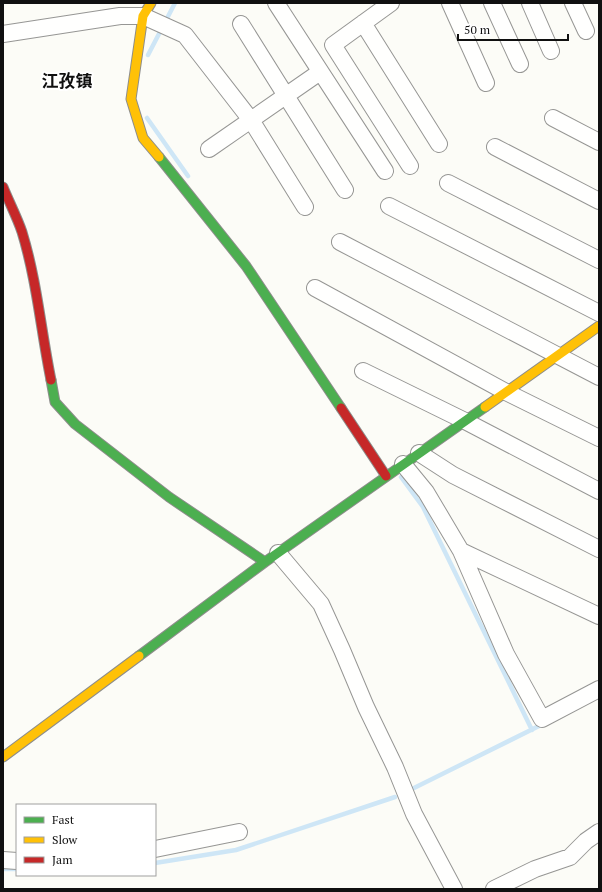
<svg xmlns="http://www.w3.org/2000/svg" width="602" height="892" viewBox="0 0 602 892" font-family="'PT Serif','Noto Sans SC',serif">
  <rect width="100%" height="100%" fill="#fcfcf7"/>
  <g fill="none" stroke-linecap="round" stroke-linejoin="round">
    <path stroke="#cee6f6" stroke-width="4.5" d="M148,55L175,3
      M147,118L188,176
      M401,477L423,507L532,730
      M414,788L543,724
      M155,863L236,850L395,797
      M3,869H17"/>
    <defs>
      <path id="street" d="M276,3L385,171
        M391,3L333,45L410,166
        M450,3L486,83
        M492,3L520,64
        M530,3L551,51
        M573,3L586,31
        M363,23L439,144
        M241,24L345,190
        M3,34L120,16H143L185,35L251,120L305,207
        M553,118L599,142
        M495,147L599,201
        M209,149L320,72
        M448,183L599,260
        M389,206L599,313
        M340,242L599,377
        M315,288L506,392L599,438
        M363,371L465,421L599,491
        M419,453L453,475L599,549
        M403,464L426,492L461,551L506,654L542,719L599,689
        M461,551L599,616
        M278,553L321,604L342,650L366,707L395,767L414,814L454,889
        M155,849L239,832
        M3,860L17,861
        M494,889L535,869L570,857L586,841L599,832"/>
      <path id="fast" d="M159,157L246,266L341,408
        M51,380L55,402L75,424L169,497L265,562
        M139,656L265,562L485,407"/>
      <path id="slow" d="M151,3L143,16L131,99L143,138L159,157
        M485,407L599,326
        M3,757L139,656"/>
      <path id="jam" d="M3,187C9,202 17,217 22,232C37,281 41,331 51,380
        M341,408L386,476"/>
    </defs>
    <use href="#street" stroke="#969694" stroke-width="18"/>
    <use href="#fast" stroke="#8d8d8b" stroke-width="11"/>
    <use href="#slow" stroke="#8d8d8b" stroke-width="11"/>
    <use href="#jam" stroke="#8d8d8b" stroke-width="11"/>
    <use href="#street" stroke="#fffffe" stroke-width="16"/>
    <use href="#fast" stroke="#4caf50" stroke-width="9"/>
    <use href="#slow" stroke="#ffc107" stroke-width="9"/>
    <use href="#jam" stroke="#c62828" stroke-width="9"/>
  </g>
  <g text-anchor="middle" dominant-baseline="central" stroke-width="4" stroke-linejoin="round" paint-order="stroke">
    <g font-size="17" font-weight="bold" fill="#101010" stroke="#fff">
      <text x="67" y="80">江孜镇</text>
    </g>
  </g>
  <rect width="602" height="892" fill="none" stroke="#101010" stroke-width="8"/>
  <rect x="16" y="804" width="140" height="72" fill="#ffffff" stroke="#9f9f9f"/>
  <rect x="24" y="817" width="20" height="6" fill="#4caf50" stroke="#9f9f9f"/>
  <text x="52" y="824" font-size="12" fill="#101010">Fast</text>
  <rect x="24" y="837" width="20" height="6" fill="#ffc107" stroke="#9f9f9f"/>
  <text x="52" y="844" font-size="12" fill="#101010">Slow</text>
  <rect x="24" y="857" width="20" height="6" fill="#c62828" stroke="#9f9f9f"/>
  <text x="52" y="864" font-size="12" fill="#101010">Jam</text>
  <path d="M458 34v6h110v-6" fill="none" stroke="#101010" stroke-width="2"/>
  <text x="464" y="34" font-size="12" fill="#101010" stroke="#ffffff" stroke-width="3" paint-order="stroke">50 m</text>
</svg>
